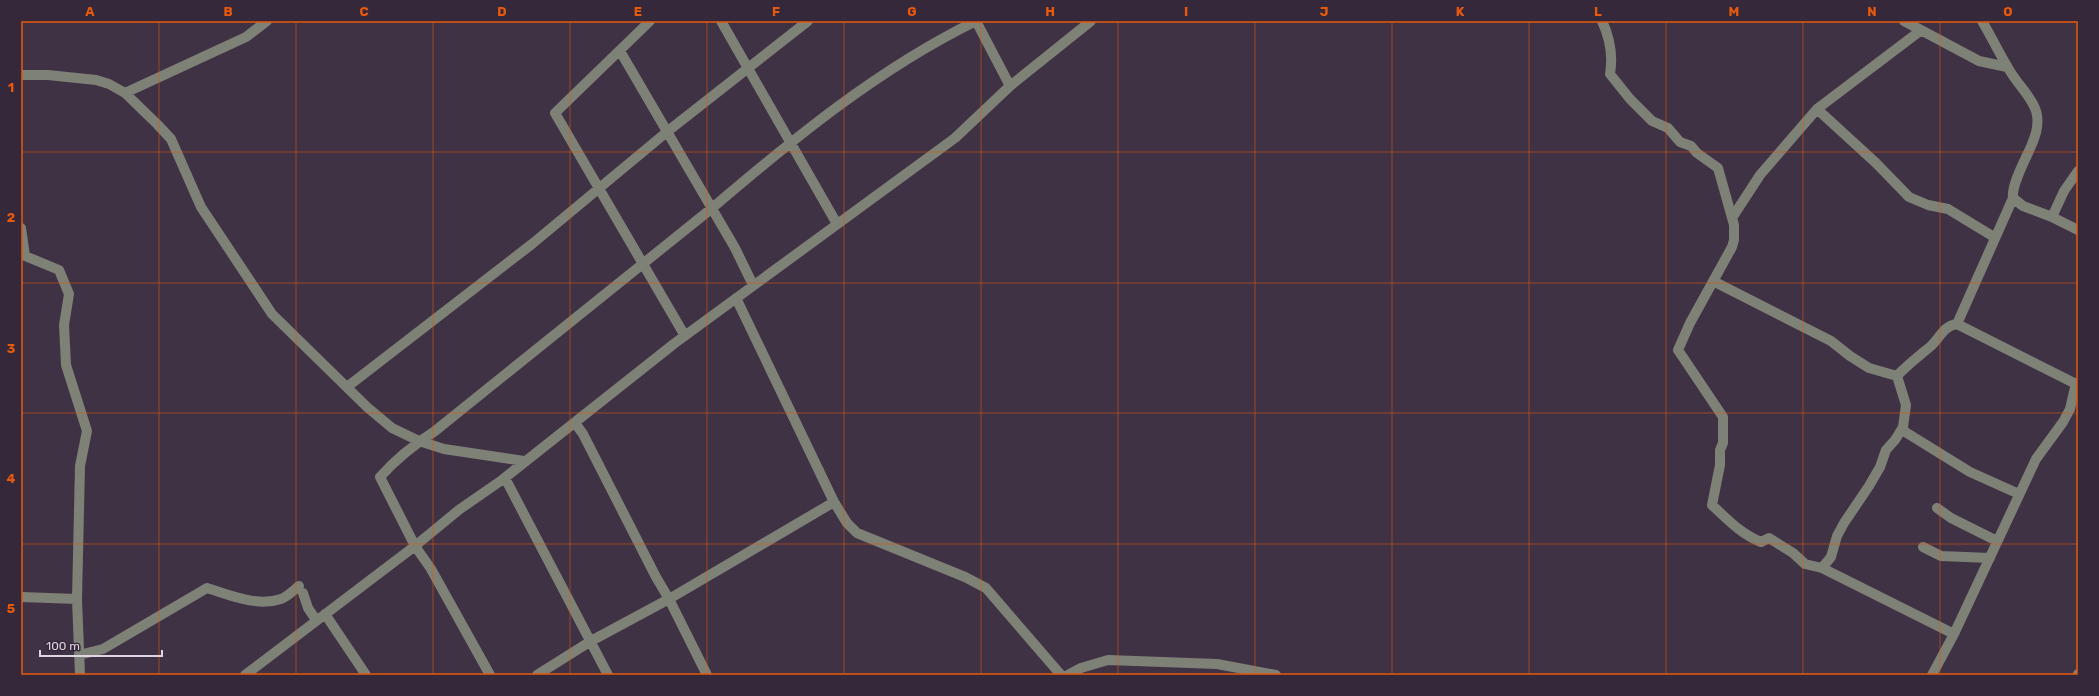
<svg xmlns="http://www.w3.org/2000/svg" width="2099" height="696" viewBox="0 0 2099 696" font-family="Rubik,sans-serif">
  <rect width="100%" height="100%" fill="#403245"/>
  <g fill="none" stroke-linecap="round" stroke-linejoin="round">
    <path stroke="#7e8176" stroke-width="10" d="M650,21L555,113L685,336
      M721,21L837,224
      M976,21L1010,86
      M1602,21C1610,38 1613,56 1610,74L1630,99L1652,121L1668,128L1680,142L1691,146L1697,153L1718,168L1734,225V240L1732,247L1690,323L1678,350L1723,417V443L1720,450V465L1712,505C1728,520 1741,534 1761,542L1769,538L1793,553L1805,564L1822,568L1954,634
      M1904,21L1979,61L2007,67
      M1982,21C1991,36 1998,51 2007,66C2023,96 2049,105 2032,144C2027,157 2011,184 2013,198L2023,206L2052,217L2078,230
      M620,51L735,248L753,285
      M21,75H48L96,80L109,84L125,93L157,124L171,139L201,207L272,314L367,407L392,428L419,441L444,449L524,461
      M125,93L246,37L267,21
      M1817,109L1876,163L1909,197L1928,205L1948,209L1994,237
      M2052,217L2064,191L2078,171
      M1732,218L1760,175L1817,109L1920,31
      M21,228L25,256L59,270L69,294L64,325L66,365L87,431L80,466L77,599L80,675
      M1713,281L1831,341L1850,356L1869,368L1897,376
      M736,298L834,502L847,523L857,533L965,577L986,588L1061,675
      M1957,324L2013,198
      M1897,376C1907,365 1919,356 1931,346C1940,338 1943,326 1957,324L2078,385
      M347,387L532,244L668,131L808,21
      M575,423L583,434L656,577L669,599L707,675
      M1902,430L1970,472L2019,494
      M505,478L608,675
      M1937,508L1951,518L1997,541
      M1923,547L1941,556L1990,558
      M1822,568L1831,557L1837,536L1844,523L1869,486L1880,467L1886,450L1895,440L1903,427L1906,405L1897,376
      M303,593L308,608L316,620
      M21,597L77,599
      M325,614L366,675
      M79,655L103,649L207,588C230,595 257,607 281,599C287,597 294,590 299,586
      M245,675L415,546L460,509L502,480L675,343L955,138L1010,86L1091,21
      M490,675L431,569L415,546L380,477C396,459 415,444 435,431L711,209C793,139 878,69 976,21
      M537,675L591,641L669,599L834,502
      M1068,675L1081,668L1108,660L1217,664L1276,675
      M1932,675L1954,634L2036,459L2063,422L2070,409L2076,383
      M2078,675V674"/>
  </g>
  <path fill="none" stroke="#e8590c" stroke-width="1" stroke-opacity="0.55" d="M159,21V675M296,21V675M433,21V675M570,21V675M707,21V675M844,21V675M981,21V675M1118,21V675M1255,21V675M1392,21V675M1529,21V675M1666,21V675M1803,21V675M1940,21V675M21,152H2078M21,283H2078M21,413H2078M21,544H2078"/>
  <rect width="2099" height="696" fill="none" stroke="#35283b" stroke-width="44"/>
  <path d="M40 650v6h122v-6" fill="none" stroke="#dfd6e2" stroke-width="2"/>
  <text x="46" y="650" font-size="12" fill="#dfd6e2" stroke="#35283b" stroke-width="3" paint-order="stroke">100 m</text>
  <rect x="22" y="22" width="2055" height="652" fill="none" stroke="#e8590c" stroke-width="1.5"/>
  <g font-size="13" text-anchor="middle" font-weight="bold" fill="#e8590c">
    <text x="90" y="16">A</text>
    <text x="228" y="16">B</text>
    <text x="364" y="16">C</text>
    <text x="502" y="16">D</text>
    <text x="638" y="16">E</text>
    <text x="776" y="16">F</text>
    <text x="912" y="16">G</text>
    <text x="1050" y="16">H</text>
    <text x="1186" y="16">I</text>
    <text x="1324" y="16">J</text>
    <text x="1460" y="16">K</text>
    <text x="1598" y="16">L</text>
    <text x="1734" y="16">M</text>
    <text x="1872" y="16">N</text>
    <text x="2008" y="16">O</text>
    <text x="11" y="92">1</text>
    <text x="11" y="222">2</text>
    <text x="11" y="353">3</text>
    <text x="11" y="483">4</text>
    <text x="11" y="613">5</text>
  </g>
</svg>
